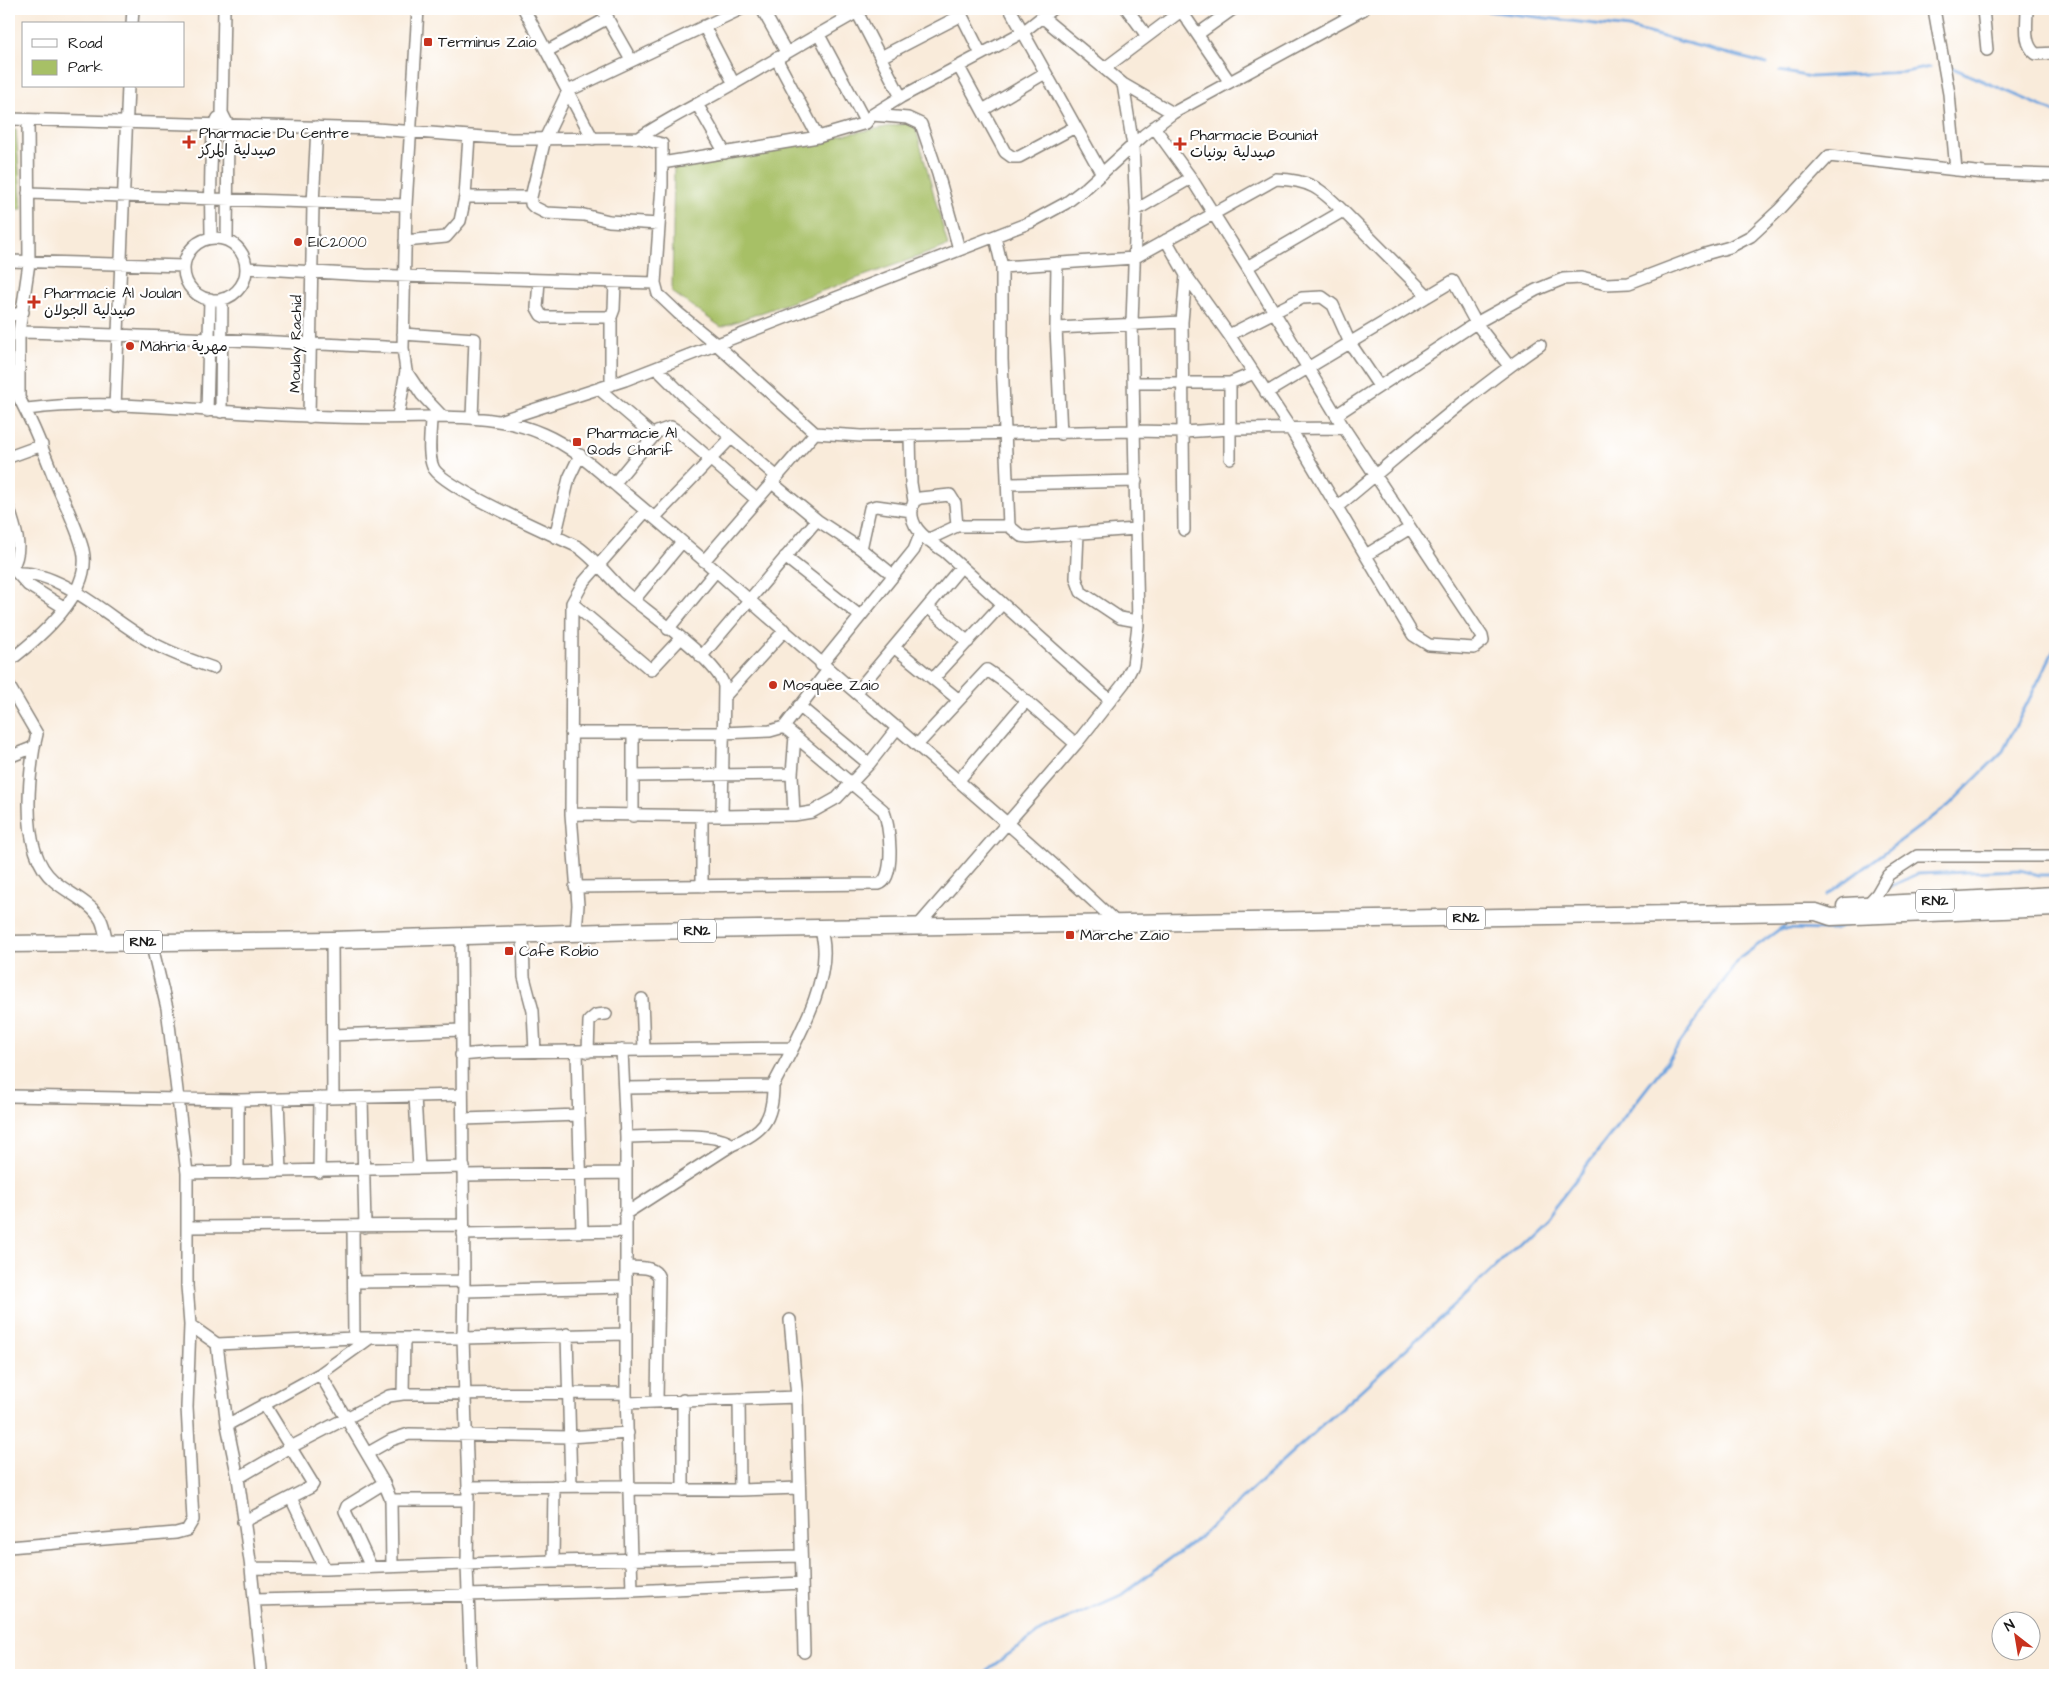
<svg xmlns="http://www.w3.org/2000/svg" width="2064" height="1684" viewBox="0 0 2064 1684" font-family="'Architects Daughter','Playpen Sans Arabic',sans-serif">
  <rect width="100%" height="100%" fill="#fff"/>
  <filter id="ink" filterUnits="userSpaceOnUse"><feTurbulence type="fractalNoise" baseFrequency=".02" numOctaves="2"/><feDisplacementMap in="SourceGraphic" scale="10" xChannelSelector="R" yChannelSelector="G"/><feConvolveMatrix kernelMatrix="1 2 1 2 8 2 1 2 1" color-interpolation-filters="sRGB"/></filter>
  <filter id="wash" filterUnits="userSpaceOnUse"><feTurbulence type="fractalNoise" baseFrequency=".0096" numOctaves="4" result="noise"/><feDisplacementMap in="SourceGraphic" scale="20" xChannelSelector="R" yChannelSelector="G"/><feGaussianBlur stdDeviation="1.12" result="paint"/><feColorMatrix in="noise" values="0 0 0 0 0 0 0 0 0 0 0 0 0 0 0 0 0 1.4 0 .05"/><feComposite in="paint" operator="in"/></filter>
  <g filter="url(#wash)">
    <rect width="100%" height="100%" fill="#f9ebda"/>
    <path fill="#a7c066" stroke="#626e41" d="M914,122L948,246L721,327L672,292L674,165Z
      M9,129L16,130L22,209L9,210Z"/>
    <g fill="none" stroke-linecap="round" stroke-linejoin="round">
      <path stroke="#72a5de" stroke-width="3" d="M1470,9L1629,28L1767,64
        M1948,66L2055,112
        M1780,71L1810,77L1905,72L1930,67
        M1889,887L1917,874L2020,870L2039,875H2055
        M1827,895L1949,805L2003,751L2055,648
        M1780,929L1833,930L1849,924
        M985,1675L991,1667L1041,1631L1121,1595L1201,1536L1473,1288L1546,1218L1663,1067L1740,958L1788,923"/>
    </g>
  </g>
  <g filter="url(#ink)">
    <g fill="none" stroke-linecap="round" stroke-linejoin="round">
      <defs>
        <path id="minor" d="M224,9L222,113L228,125L227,239
          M418,9L406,205L403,348L406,371L422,395L442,416
          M524,9L593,139
          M602,9L631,60
          M762,9L786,52
          M1010,9L1102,174
          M1127,9L1147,36
          M1180,9L1229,81
          M1934,9L1949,94L1956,170
          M1983,9L1987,50
          M2027,9C2027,25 2023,44 2036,54L2055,53
          M959,10L981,54
          M857,12L901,97
          M1042,17L1123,84L1173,113
          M132,24L133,9
          M704,26L734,84
          M1198,34L1233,9
          M819,35L866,123
          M547,51L608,18
          M881,57L962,15
          M776,58L818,137
          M959,67L1005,152L1012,157H1019L1075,127
          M1105,68L1181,11
          M697,104L725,153
          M983,110L1045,73
          M872,115L908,118L921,124L938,174L959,249
          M9,119L376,129L511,139L639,138L662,144V185L655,283L658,294L678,313L717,345L815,433L861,436L1135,431L1183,432L1230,429L1344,428
          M1154,127L1191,178L1247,267L1344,428L1482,636L1483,641L1474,648L1429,645L1413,635L1290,428L1229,335L1186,275L1166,240
          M469,136L465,197H531
          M639,138C670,117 703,102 735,83C778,58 820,33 863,9
          M662,163L818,137L866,123L872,115L901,97L1023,32L1052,9
          M28,193L406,205
          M1136,210L1191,178
          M659,224L609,221L584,215L546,213L534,207L531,204V197L545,139L568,91L741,9
          M211,237C211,214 208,134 218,118
          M995,237L1002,267V359L1009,526L1021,536L1028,537L1136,529
          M184 269a31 31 0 1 1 62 0a31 31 0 1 1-62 0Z
          M405,241L446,237L460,221L465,197
          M9,261L184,266
          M1057,263L1056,328L1061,434
          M1002,267L1134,258L1276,179C1310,180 1320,188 1343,211
          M1247,267L1343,211L1428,296
          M247,268L365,275L655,283
          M539,280L537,308L541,315L545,317H611L614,309L615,283
          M9,316L23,312
          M1056,328L1182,322
          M19,332C147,335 275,342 403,348
          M403,334L475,339L472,418
          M1229,335L1302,298L1322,297L1333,305L1350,343L1379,386
          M656,368L689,401L776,476
          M9,380C29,413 42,447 56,483C65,504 77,527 83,550C93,593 39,638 9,661
          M1134,383H1230L1254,373
          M1230,383V458
          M611,385V317
          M599,389L654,436
          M1266,393L1453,281L1476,323L1509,366
          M19,396V332L29,263L28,120
          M115,407L128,86
          M27,409C119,397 215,414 308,416C349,418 389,418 430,417C469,417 507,418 543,434C573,447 596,469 620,489C663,525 705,561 747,598C870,707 997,810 1117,923
          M207,411L210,299
          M221,412L222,299
          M1336,415L1476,323L1536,290L1563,279L1581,278L1606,284L1629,283L1705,254L1730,247L1751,236L1780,209L1829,156L1985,173L2055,175
          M398,416L406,371
          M309,417L313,204L317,127
          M431,417C431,432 427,453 433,467C441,487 554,535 578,547C595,559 609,577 624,592C646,611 718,661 724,686L722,816
          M502,420L625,380L1031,222L1066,203L1087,187L1144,135L1173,113L1364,9
          M910,435L911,483L914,501
          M9,457L42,445
          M771,482L817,520
          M614,484L657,432L671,427L679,432L756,499
          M1009,484L1136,481
          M1337,507C1404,452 1468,394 1540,345
          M9,509C15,529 24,548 12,568
          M655,517L731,438
          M957,526L955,503L950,495L920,498L914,501C904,526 928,540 945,552L1110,700
          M1184,530L1182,322L1186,275
          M1078,534L1076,578L1081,592L1120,618L1137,621
          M555,537L569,478L580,455
          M927,540L957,526H1009
          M861,549L893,575
          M1366,555L1410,528
          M785,557L860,616
          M704,561L815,433
          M9,564L28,585L65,608
          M17,573C61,570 111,620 149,641C169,653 191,660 213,668
          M634,600L682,542
          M572,603L651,670L680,639
          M929,608L968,642
          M668,629L716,571
          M895,648L959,700
          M701,657L817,520L861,549L870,508L876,506L912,511
          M821,665L906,560L914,550L920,535
          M933,679L1002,604
          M9,686L37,734L34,747L9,757
          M856,692L961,567
          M724,697L785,630
          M799,706L869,764
          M571,733H722L770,731L784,727L828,670
          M633,733V816
          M918,744L987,670L1003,681L1076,744
          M34,747C28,785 21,853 54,881C69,894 91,902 101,920C104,926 105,935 107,942
          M633,776L792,774
          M959,780L1026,701
          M571,814L722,816L794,815L812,812L837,798L869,764L898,727
          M794,815L792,774L795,736
          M702,886V816
          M575,887L879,884C896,879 890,823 883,810L784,727
          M1868,904L1877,894L1888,875L1917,856H2055
          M917,927L1076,744L1124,683L1133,665L1138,625L1132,323L1136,210L1133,146L1123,84
          M576,933L578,905L571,814L572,603L583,583L646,511
          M523,935L524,977L533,1011L535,1052
          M461,936L464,1281L463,1338L468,1487L467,1565L471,1671
          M332,940L333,1098
          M642,999L644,1049
          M333,1035L461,1030
          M622,1050L626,1137V1393L632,1591
          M577,1052L582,1231
          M588,1052L589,1021L596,1015L606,1014
          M461,1055L494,1052L792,1048
          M625,1088L773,1086
          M9,1096L238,1100L462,1095
          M415,1096L419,1168
          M362,1098L365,1227
          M278,1100L281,1171
          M463,1119L579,1115
          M732,1145C763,1132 773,1120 773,1086C793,1047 838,973 820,929
          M319,1172L320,1098
          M187,1173L464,1167
          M238,1173V1100
          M464,1175L626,1173
          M625,1214L732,1145C717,1131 648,1137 626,1137
          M189,1227L463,1225
          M353,1227L354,1338
          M463,1234L625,1231
          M626,1267C637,1268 655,1265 659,1278L657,1401
          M354,1282L464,1281
          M464,1291L625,1287
          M790,1320L797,1397L804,1652
          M190,1325L217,1344L354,1338H463L625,1334
          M567,1334L571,1486
          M217,1344L227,1425L238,1478L251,1568L261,1669
          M320,1374L384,1483L391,1500L392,1566
          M403,1394L404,1338
          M739,1399L740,1490
          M683,1400V1490
          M626,1403L797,1397
          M227,1425L320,1374L370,1338
          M368,1453L391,1440L409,1434L569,1437L628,1433
          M238,1478L289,1448L389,1396L403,1394L626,1393
          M468,1487L623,1486L630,1489L740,1490L799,1488
          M291,1498L325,1569
          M391,1500H468
          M243,1522L311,1487L313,1484L264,1404
          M9,1547L176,1533L187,1530L193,1520L187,1407L190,1325L187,1286V1173L167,1008L151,942
          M553,1561L554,1486
          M371,1567L345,1511L347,1506L384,1483
          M251,1568L325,1569L553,1561L801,1556
          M254,1600L632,1591L802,1583"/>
        <path id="highway" d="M1845,906L2055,895
          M9,944L332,940L639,931L1800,912H1816L1831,917L2055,908"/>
      </defs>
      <use href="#minor" stroke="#8a847b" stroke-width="14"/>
      <use href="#highway" stroke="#8a847b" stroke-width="19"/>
      <use href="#minor" stroke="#fff" stroke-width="11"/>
      <use href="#highway" stroke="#fff" stroke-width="16"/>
    </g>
  </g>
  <g fill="#c8321e" stroke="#fff" stroke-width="2">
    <rect x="423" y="37" width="10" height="10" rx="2.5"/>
    <path d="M186.5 134.5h5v5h5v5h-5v5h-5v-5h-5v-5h5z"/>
    <path d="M1177.5 136.5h5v5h5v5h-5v5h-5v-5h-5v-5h5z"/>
    <circle cx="298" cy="242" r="5"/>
    <path d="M31.5 294.5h5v5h5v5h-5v5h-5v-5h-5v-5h5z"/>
    <circle cx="130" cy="346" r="5"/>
    <rect x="572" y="437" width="10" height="10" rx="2.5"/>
    <circle cx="773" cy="685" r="5"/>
    <rect x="1065" y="930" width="10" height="10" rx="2.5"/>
    <rect x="504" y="946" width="10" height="10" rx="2.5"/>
  </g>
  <g text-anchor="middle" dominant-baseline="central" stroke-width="4.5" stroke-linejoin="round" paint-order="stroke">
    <g fill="#fff" stroke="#606060" stroke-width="1">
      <rect x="1916" y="889.5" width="38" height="23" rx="4"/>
      <rect x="1447" y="906.5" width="38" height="23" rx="4"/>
      <rect x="678" y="919.5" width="38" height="23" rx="4"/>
      <rect x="124" y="930.5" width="38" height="23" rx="4"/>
    </g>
    <g font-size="14" font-weight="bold" fill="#1c1c1c">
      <text x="1935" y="901">RN2</text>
      <text x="1466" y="918">RN2</text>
      <text x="697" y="931">RN2</text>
      <text x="143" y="942">RN2</text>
    </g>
    <g font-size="15" fill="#1c1c1c" stroke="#fff" text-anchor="start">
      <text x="438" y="42">Terminus Zaio</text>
      <text x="199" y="133">Pharmacie Du Centre<tspan x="199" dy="17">صيدلية المركز</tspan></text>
      <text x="1190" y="135">Pharmacie Bouniat<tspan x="1190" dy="17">صيدلية بونيات</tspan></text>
      <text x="308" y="242">EIC2000</text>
      <text x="44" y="293">Pharmacie Al Joulan<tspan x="44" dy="17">صيدلية الجولان</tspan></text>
      <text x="140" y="346">Mahria مهرية</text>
      <text x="587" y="433">Pharmacie Al<tspan x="587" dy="17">Qods Charif</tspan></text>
      <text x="783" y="685">Mosquee Zaio</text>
      <text x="1080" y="935">Marche Zaio</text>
      <text x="519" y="951">Cafe Robio</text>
    </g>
    <g font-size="15" fill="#1c1c1c" stroke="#fff">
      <text transform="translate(296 344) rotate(-89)">Moulay Rachid</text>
    </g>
  </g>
  <rect width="2064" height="1684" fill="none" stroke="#fff" stroke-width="30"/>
  <rect x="22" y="22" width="162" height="65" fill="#ffffff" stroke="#a4a4a4"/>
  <rect x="32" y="39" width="25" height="8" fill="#ffffff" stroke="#a4a4a4"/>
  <text x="68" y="48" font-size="15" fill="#1c1c1c">Road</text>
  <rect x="32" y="60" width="25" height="15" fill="#a7c066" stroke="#a4a4a4"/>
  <text x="68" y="72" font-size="15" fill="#1c1c1c">Park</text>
  <g transform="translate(2016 1636) rotate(329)"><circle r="24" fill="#ffffff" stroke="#a4a4a4"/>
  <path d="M0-4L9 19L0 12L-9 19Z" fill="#c8321e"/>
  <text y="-8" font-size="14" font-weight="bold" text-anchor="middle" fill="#1c1c1c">N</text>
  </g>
</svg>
